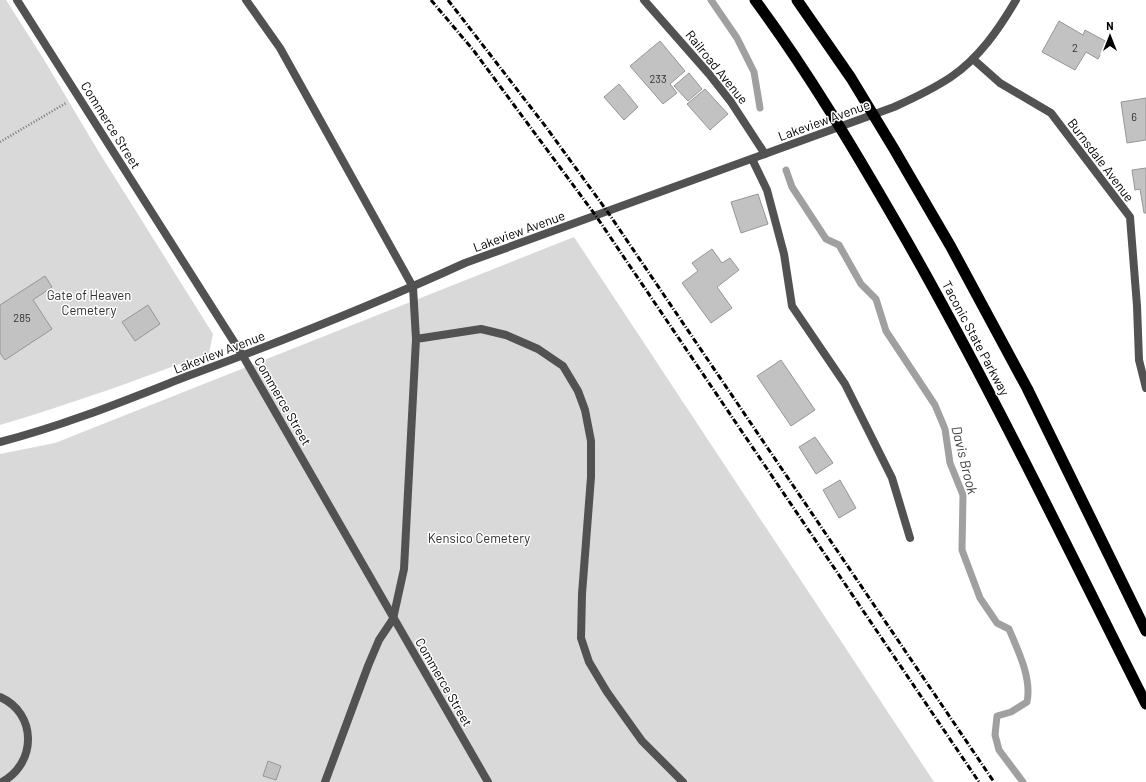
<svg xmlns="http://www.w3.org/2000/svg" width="1146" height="782" viewBox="0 0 1146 782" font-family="Barlow,sans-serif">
  <rect width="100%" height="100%" fill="#fff"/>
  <path fill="#d9d9d9" d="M0,0H6L43,58L97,149L213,334L209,353C140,379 71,404 0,425Z
    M574,237L934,782H0V454L55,443Z"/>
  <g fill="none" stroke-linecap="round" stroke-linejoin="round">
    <path stroke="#a0a0a0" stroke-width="7" d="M711,0L737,38L754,72L760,108
      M786,170L792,187L826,239L839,245L861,284L876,299L886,331L935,405L945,429L950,463L963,495L962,550L980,598L997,623L1009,629C1018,651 1032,678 1027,702L1011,712L997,716L995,735L999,750L1023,782"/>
  </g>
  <path fill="#c2c2c2" stroke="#969696" d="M1059,21L1083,35L1085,30L1107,42L1098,59L1086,52L1075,70L1042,52Z
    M660,41L685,71L670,84L677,93L663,104L630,66Z
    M689,73L702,89L688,101L674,86Z
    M619,84L638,107L624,120L604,97Z
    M705,89L728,114L710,130L687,104Z
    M1146,98V140L1127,143L1121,102Z
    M1146,168V213H1144L1140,189L1135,190L1132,170Z
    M758,194L768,224L741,233L731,202Z
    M712,249L722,263L730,258L739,270L717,287L732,308L711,323L682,283L698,271L692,263Z
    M45,276L52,287L33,300L52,329L5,360L0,353V305Z
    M148,305L160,324L135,341L122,322Z
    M781,360L815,410L791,426L757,376Z
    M815,437L833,463L816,474L799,447Z
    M840,480L856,508L839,518L823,490Z
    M268,761L281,766L276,780L263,776Z"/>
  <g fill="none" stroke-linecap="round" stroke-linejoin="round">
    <path stroke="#747474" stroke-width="2.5" stroke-dasharray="1 2" stroke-linecap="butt" d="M0,142L66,103"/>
    <path stroke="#525252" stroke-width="8" d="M246,0L280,48L413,287L416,339L404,569L393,619L379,640L368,666L325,782
      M752,159L767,190L784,254L792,306L845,384L892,478L910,538
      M416,339L481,329L506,335L538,349L563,366L578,391L585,410L591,441V477L582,594L581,638L589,662L607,692L642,741L683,782
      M0,697C37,713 37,763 2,782"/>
    <path stroke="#525252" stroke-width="8" d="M644,0L709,74L731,102L765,154
      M973,59L1000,83L1051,113L1130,217L1137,306L1139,360L1146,388"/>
    <path stroke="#525252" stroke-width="8" d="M17,0L243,356L488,782
      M0,442C63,426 124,401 185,377C280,342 373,305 465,263L894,107C914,98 933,89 951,77C979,58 999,29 1016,0"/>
    <path stroke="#000" stroke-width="11" d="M755,0C809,73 855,151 900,229C989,384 1066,545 1146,704
      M797,0L851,78L894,149L951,247L1027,388L1146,631"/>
    <path stroke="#000" stroke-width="3" stroke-dasharray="6 2 1 2" stroke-linecap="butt" d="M431,0L474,51L596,216L979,782
      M448,0L546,127L607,211L994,782"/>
  </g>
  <g text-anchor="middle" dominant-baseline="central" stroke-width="3" stroke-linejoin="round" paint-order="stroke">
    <g font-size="11" fill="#303030">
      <text x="1075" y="47">2</text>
      <text x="658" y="78">233</text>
      <text x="1134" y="116">6</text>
      <text x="22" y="317">285</text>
    </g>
    <g font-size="13" fill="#000" stroke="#fff">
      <text transform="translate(717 67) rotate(51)">Railroad Avenue</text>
      <text transform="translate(824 120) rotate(-20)">Lakeview Avenue</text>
      <text transform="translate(111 125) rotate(58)">Commerce Street</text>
      <text transform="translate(1101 160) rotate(53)">Burnsdale Avenue</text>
      <text transform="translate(519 231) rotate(-20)">Lakeview Avenue</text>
      <text transform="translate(976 338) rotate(62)">Taconic State Parkway</text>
      <text transform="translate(219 352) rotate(-21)">Lakeview Avenue</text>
      <text transform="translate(283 401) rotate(60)">Commerce Street</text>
      <text transform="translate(444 682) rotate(60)">Commerce Street</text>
    </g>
    <g font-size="13" fill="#303030" stroke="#fff">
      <text x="89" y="295">Gate of Heaven<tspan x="89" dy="15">Cemetery</tspan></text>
      <text x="479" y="538">Kensico Cemetery</text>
    </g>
    <g font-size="14" font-style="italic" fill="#414141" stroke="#fff">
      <text transform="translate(965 460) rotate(76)">Davis Brook</text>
    </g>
  </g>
  <g transform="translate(1110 36)" stroke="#ffffff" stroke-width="3" paint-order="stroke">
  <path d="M0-3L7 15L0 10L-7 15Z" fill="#000000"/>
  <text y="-6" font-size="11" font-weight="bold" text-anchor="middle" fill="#000000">N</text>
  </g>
</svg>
